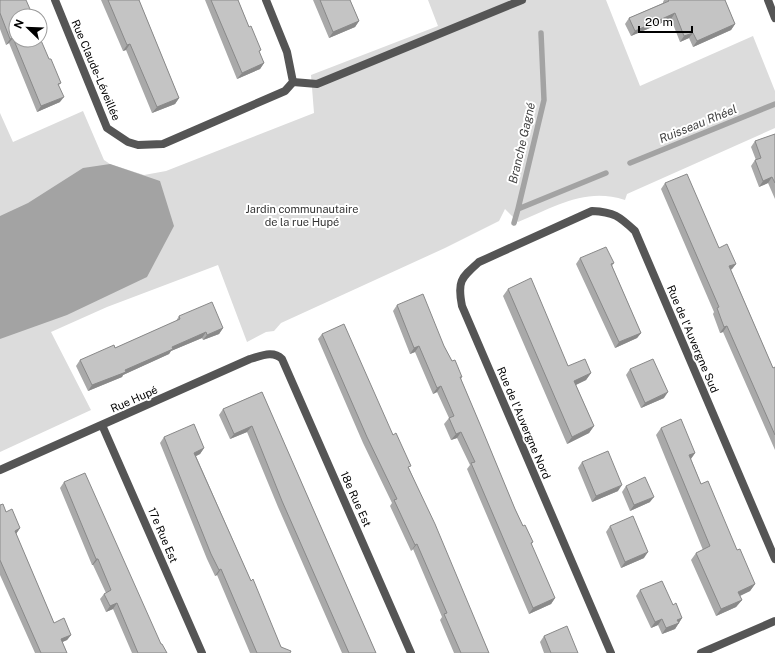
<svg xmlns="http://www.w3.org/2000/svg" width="775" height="653" viewBox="0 0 775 653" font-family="'Public Sans',sans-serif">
  <rect width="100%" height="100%" fill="#fff"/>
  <path fill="#dcdcdc" d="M428,0H606L640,86L753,36L775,91V128L627,194L625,200C585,187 555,207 518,222L505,209L499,221L445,248L281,323L274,331L266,332L247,342L218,265L107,307L51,332L91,410L0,452V113L13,142L83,111L104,160L110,164L144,175L166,171L314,113L311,75L438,26Z"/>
  <path fill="#a3a3a3" d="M110,164L160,181L174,226L147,277L67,315L0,339V216L28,203L83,168Z"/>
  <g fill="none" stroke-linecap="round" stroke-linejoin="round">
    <path stroke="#a3a3a3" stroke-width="5.5" d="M630,163L775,104
      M518,209L544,100L541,33
      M514,223L518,209L606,173"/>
    <path stroke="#555" stroke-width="8" d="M293,82L317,84L522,0"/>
    <path stroke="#555" stroke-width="8" d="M55,0L107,128L128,142L138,145L163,144L285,91L293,82L287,52L266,0
      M768,0L775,18
      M102,425L202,653
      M0,470L250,359C261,356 273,350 282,359L411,653
      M611,653L462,306C457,281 461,278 479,262L592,211C614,212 619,216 635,231L775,559
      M701,653L775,621"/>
  </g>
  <path fill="#a9a9a9" d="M0,0L16,16L49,59L61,83L59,85L60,102L37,112L9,43L6,45L0,29Z
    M101,0H139L179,98L175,104L152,113L126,50L123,51Z
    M205,0H238L249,27L261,50L259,52L264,63L260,69L237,79Z
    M313,0H350L359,21L355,27L329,38Z
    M664,0H725L735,24L731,30L693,47L689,38L680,42L671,19L631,36L625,24L629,18L663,3V2Z
    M775,134V199L768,183L759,187L751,166L755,160H756L751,147L755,141Z
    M665,183L719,248L736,264L731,270L773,368L775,367V450L723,332L720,333L713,314L714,312L661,189Z
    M580,258L614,263L612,266L641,333L637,338L615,348L576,264Z
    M508,289L568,366L591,373L586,380L576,385L594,426L589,433L567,444L503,296Z
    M397,305L444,346L452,361L462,377L461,379L515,509L523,526L533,542L531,545L555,598L551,604L529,614L467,469L470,465L457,438L451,440L444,424L449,418L437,392L433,394L415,352L410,354L393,311Z
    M179,316L223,328L219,334L203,340L202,338L171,351L169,354L123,375L122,377L88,391L76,366L80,360L115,348L176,321Z
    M322,334L393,435L409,468L489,653H454L440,620L442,617L413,549L411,551L390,506L392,503L363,443L318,339Z
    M630,369L664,398L641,408L626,375Z
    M262,392L376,653H342L278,507L247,432L230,439L219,415L223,409Z
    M661,428L695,453L691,459L701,484L755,584L750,591L740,596L742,600L736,607L716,616L691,560L696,553L703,550L656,435Z
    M164,437L204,448L200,454L196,456L251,581L281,647L290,653H250L217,575L215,576L207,559L160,443Z
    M582,462L618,491L592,502L578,468Z
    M64,482L161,644L167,653H132L113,609L106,612L100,599L104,594L106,593L93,565H92L60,488Z
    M626,486L650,502L630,511L622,492Z
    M0,505L20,528L16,534L54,623L71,635L67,640L62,642L67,653H35L0,575Z
    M610,526L644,558L621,568L606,532Z
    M640,590L673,605L682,618L675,629L662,634L658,625L651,628L636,596Z
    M544,636L578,653H544L540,642Z"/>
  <path fill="#898989" d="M675,13L671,19L631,36L635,31Z
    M359,21L355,27L329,38L333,32Z
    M735,24L731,30L693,47L697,41Z
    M693,33L689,38L680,42L684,36Z
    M13,38L9,43L6,45L10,39Z
    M130,44L126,50L123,51L127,45Z
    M264,63L260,69L237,79L242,73Z
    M64,97L60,102L37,112L41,106Z
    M179,98L175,104L152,113L157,107Z
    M772,177L768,183L759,187L763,181Z
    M736,264L732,269L725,272L729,266Z
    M727,326L723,332L720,333L724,327Z
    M223,328L219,334L203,340L207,335Z
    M206,332L202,338L171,351L169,354L123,375L122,377L88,391L92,385L125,370L172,347Z
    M641,333L637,338L615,348L619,342Z
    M419,346L415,352L410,354L414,348Z
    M591,373L586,380L569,388L574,381Z
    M441,386L437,392L433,394L437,388Z
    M668,392L664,398L641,408L645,403Z
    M252,426L247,432L230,439L234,434Z
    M594,426L589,433L567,444L572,437Z
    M461,432L457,438L451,440L456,434Z
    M204,448L200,454L190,459L194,453Z
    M695,453L690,460L689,455Z
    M622,485L618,491L592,502L596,496Z
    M654,497L650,502L630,511L634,505Z
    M20,528L16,534L15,531Z
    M417,544L413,549L411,551L415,545Z
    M648,552L644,558L621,568L625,562Z
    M96,559H98L93,565H92Z
    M221,569L217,575L215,576L219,570Z
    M755,584L750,591L733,599L738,592Z
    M555,598L551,604L529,614L533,608Z
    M742,600L736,607L716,616L721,609Z
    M117,603L113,609L106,612L110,606Z
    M682,618L675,629L662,634L666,628L677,620Z
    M662,619L658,625L651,628L655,622Z
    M71,635L67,640L56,645L61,639Z"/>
  <path fill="#c4c4c4" stroke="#898989" d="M0,0H26L33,16H16V40H40V38L49,59H51L61,83L58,84L64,97L41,106L13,38L10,39L0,13Z
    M108,0H139L179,98L157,107L130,44L127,45Z
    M211,0H238L249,27L251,26L261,50L259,51L264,63L242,73Z
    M320,0H350L359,21L333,32Z
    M668,0H725L735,24L697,41L693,33L684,36L675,13L635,31L629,18L669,1Z
    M775,134V183L772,177L763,181L755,160L761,158L755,141Z
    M687,174L719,248L727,244L736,264L729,266L773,368L775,367V435L727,326L724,327L717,308L719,307L665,183Z
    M606,247L614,263L611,264L641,333L619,342L580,258Z
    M531,278L568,366L585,359L591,373L574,381L594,426L572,437L508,289Z
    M423,294L444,346L452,361L455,360L462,377H460L482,429L515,509L523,526L525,525L533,542L531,543L555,598L533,608L471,463L475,462L461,432L456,434L449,418L454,416L441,386L437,388L419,346L414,348L397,305Z
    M212,302L223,328L207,335L206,332L172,347L173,349L125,370L126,372L92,385L80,360L114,345L115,348L180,319L179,316Z
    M344,324L393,435L396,433L411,466L408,467L435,524L489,653H461L444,614L447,613L417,544L415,545L394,500L397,499L367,437L322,334Z
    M653,359L668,392L645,403L630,369Z
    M262,392L376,653H349L282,501L252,426L234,434L223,409Z
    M681,419L695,453L689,455L701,484L708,481L737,550L740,549L755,584L738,592L742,600L721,609L696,553L710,546L661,428Z
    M194,424L204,448L194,453L251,581L253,579L281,647L291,651L290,653H257L221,569L219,570L211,554L164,437Z
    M608,451L622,485L596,496L582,462Z
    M85,473L161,644H162L167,653H138L117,603L110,606L104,594L111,590L98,559H96L64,482Z
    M645,477L654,497L634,505L626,486Z
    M3,504L6,512L12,509L20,528L15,531L54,623L64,618L71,635L61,639L67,653H41L0,560V505Z
    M633,516L648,552L625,562L610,526Z
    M662,581L673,605L676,603L682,618L677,620L679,623L666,628L662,619L655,622L640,590Z
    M567,626L578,653H551L544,636Z"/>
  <g text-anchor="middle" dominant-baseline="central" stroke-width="4" stroke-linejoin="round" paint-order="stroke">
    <g font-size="11" fill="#000" stroke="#fff">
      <text transform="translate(96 70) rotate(67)">Rue Claude-Léveillée</text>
      <text transform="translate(693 339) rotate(67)">Rue de l'Auvergne Sud</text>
      <text transform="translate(134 399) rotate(-24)">Rue Hupé</text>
      <text transform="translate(524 423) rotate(67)">Rue de l'Auvergne Nord</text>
      <text transform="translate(356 499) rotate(66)">18e Rue Est</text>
      <text transform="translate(163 535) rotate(67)">17e Rue Est</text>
    </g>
    <g font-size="11" fill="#333" stroke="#fff">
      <text x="302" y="209">Jardin communautaire<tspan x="302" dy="13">de la rue Hupé</tspan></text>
    </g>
    <g font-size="12" font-style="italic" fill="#444" stroke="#fff">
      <text transform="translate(698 124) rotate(-22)">Ruisseau Rhéel</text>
      <text transform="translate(522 143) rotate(-77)">Branche Gagné</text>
    </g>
  </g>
  <g transform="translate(28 28) rotate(293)"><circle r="19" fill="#ffffff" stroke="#999999"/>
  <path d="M0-3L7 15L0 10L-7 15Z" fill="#000000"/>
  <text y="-6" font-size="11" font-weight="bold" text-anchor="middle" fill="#000000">N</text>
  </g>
  <path d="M639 26v6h53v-6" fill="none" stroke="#000000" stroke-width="2"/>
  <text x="645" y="26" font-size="12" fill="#000000" stroke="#ffffff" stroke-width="3" paint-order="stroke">20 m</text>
</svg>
